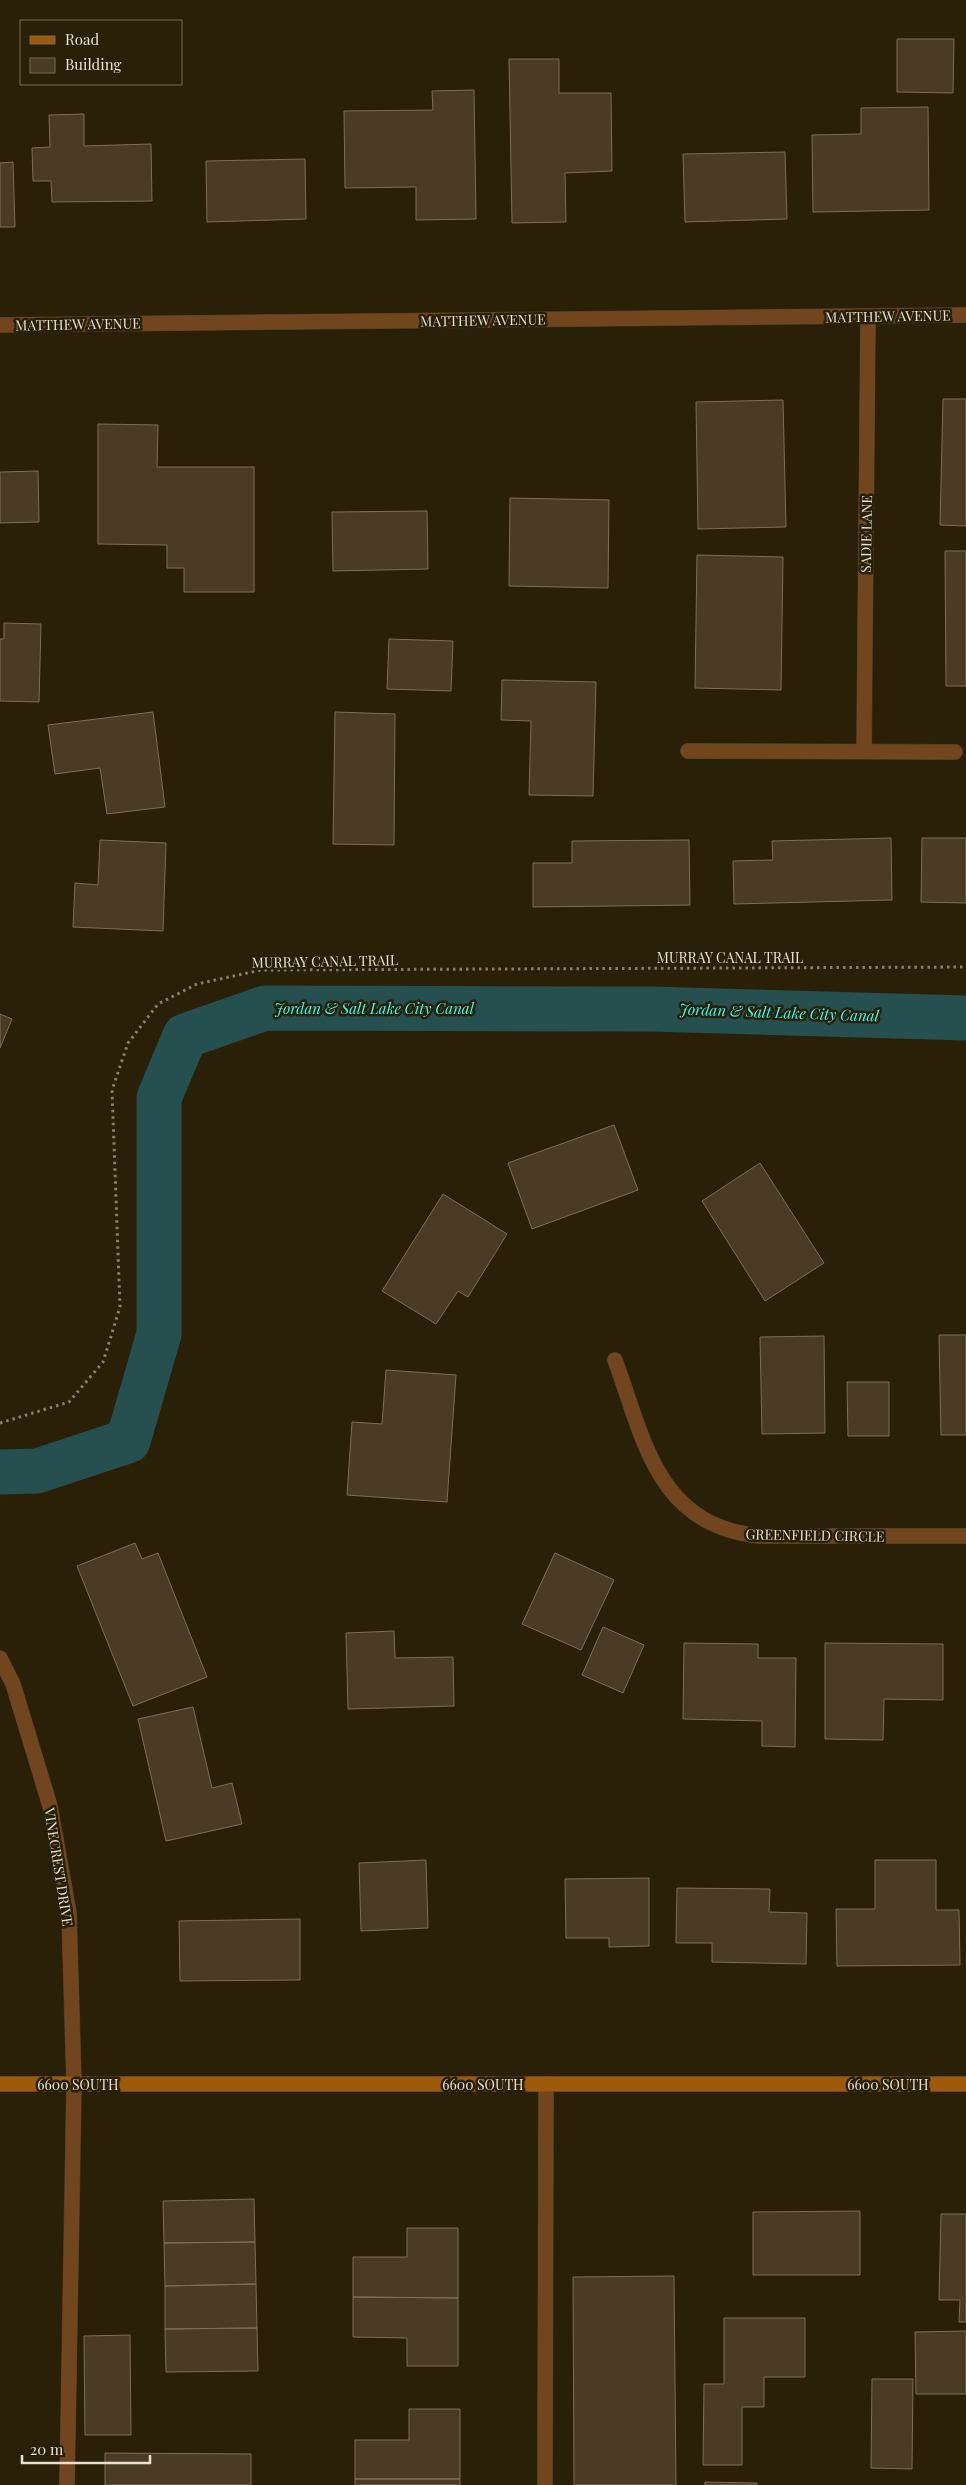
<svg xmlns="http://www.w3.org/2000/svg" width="966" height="2485" viewBox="0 0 966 2485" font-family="'Playfair Display',serif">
  <rect width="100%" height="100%" fill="#292007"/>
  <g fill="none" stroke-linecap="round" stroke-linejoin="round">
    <path stroke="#265050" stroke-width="45" d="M0,1472L37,1471L128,1441L159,1334V1098L185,1036L265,1008L651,1009L966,1018"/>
  </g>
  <path fill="#4a3b25" stroke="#7f6e56" d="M897,39H954L953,93L897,92Z
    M509,59H559V93H611L612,171L565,173L566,222L512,223Z
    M474,90L476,219L416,220V187L345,188L344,111L433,110L432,91Z
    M928,107L929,210L813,212L812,135L861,134V108Z
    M84,114V146L151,144L152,201L52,202L51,181H33L32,148L50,147L49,115Z
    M785,152L787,219L685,222L683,154Z
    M305,159L306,219L207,222L206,161Z
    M13,162L15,227H0V163Z
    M943,399H966V526L940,525Z
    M783,400L786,527L698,529L696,402Z
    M98,424L158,425L157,467H254V592H184V568H167V545L98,544Z
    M38,471L39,522L0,523V472Z
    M510,498L609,500L608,588L509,586Z
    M427,511L428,569L333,571L332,512Z
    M945,551H966V686H946Z
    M697,555L783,557L781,690L695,688Z
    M4,623L41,624L39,702L0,701V639H4Z
    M389,639L453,641L451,691L387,689Z
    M502,680L596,682L593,796L529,795L531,721L501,720Z
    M153,712L165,807L107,814L100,768L55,774L48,725Z
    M335,712L395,714L394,845L333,844Z
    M891,838L892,900L734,904L733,861L773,860L772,841Z
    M922,838H966V903L921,902Z
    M100,840L166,843L163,931L73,927L75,883L98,885Z
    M689,840L690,905L533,907V863H572V841Z
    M0,1014L12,1019L0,1048Z
    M614,1125L638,1190L532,1229L508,1163Z
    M760,1163L824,1263L765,1301L702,1201Z
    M443,1194L507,1234L468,1297L458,1291L436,1324L382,1291Z
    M939,1335H966V1435H941Z
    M824,1336L825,1433L762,1434L760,1337Z
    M386,1370L456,1375L447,1502L347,1495L352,1422L382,1424Z
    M847,1382H889V1436H848Z
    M135,1543L142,1559L158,1553L207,1677L133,1706L77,1566Z
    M555,1553L614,1580L581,1650L522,1624Z
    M603,1627L644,1645L623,1693L582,1675Z
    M394,1631L395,1658L453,1657L454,1706L348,1709L346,1633Z
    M684,1643L758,1644V1658H796L795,1747L762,1746V1721L683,1719Z
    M825,1643L943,1644V1700L884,1699L883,1740L825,1739Z
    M193,1707L212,1788L232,1783L242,1824L166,1841L138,1719Z
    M426,1860L428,1928L361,1931L359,1863Z
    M875,1860H936V1910H959L960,1965L837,1966L836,1909H875Z
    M649,1878V1946L609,1947V1938H566L565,1879Z
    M677,1888L770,1889L769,1912L807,1913L806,1964L712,1962V1943H676Z
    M300,1919V1980L180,1981L179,1921Z
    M254,2199L255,2242L164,2243L163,2201Z
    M860,2211V2275H753V2212Z
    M941,2214H966V2322H959L960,2300H939Z
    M407,2228H458V2298L353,2297V2257H407Z
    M255,2242L256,2284L165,2286L164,2243Z
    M674,2276L676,2485H574L573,2277Z
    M256,2284L257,2328L165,2329V2286Z
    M353,2297L458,2298V2366H407V2338L353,2337Z
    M724,2318H805V2377H764V2407H742V2465H703L704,2384H724Z
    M257,2328L258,2371L166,2372L165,2329Z
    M966,2331V2394H916L915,2332Z
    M130,2335L131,2435H85L84,2336Z
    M872,2379H913L912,2469L871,2468Z
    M409,2409H460V2479H355V2440H409Z
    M105,2453L251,2454V2485H105Z
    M355,2479H460V2485H355Z
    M705,2482L757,2483V2485H705Z"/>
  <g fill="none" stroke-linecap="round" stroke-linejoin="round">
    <defs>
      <path id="service" d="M67,2485L74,2084
        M545,2485L546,2084"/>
      <path id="minor" d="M0,325L966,315
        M688,751L955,752
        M864,752L868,316
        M615,1360C645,1442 657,1525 759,1536H966
        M0,1658L13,1684L50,1806L69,1913L74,2084"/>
      <path id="secondary" d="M0,2084H966"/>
    </defs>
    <use href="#service" stroke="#433b23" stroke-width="16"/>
    <use href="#minor" stroke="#433b23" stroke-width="16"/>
    <use href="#secondary" stroke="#433b23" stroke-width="16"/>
    <path stroke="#88806d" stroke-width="3" stroke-dasharray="2.5 4" stroke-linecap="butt" d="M0,1423L69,1402L103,1362L120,1307L112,1090L128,1043L158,1004L197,984L261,970L966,967"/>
    <use href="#service" stroke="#71461f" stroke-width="15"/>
    <use href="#minor" stroke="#71461f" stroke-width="15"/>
    <use href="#secondary" stroke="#9e590a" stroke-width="15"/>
  </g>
  <g text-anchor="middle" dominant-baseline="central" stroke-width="5" stroke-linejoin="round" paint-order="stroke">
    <g font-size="14" fill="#e6e0d2" stroke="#292007">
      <text transform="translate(888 316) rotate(-1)">MATTHEW AVENUE</text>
      <text transform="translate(483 320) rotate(-1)">MATTHEW AVENUE</text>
      <text transform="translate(78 324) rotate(-1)">MATTHEW AVENUE</text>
      <text transform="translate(866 534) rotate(-89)">SADIE LANE</text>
      <text x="730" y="957">MURRAY CANAL TRAIL</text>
      <text transform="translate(325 961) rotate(-1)">MURRAY CANAL TRAIL</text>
      <text transform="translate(815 1535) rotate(1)">GREENFIELD CIRCLE</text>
      <text transform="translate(59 1867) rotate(81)">VINECREST DRIVE</text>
      <text x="78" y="2084">6600 SOUTH</text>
      <text x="483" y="2084">6600 SOUTH</text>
      <text x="888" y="2084">6600 SOUTH</text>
    </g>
    <g font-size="15" font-style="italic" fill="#31fdfd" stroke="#292007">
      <text x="374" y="1008">Jordan &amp; Salt Lake City Canal</text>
      <text transform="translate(779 1012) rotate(2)">Jordan &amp; Salt Lake City Canal</text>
    </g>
  </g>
  <rect x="20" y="20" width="162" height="65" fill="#292007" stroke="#756d58"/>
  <rect x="30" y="36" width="25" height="8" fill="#9e590a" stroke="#756d58"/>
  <text x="65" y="45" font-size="15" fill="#e6e0d2">Road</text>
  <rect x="30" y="58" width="25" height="15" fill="#4a3b25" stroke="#756d58"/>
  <text x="65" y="70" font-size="15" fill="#e6e0d2">Building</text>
  <path d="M22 2455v8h128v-8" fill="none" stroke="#e6e0d2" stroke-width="2.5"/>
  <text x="30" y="2455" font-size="15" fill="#e6e0d2" stroke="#292007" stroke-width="4" paint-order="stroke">20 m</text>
</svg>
